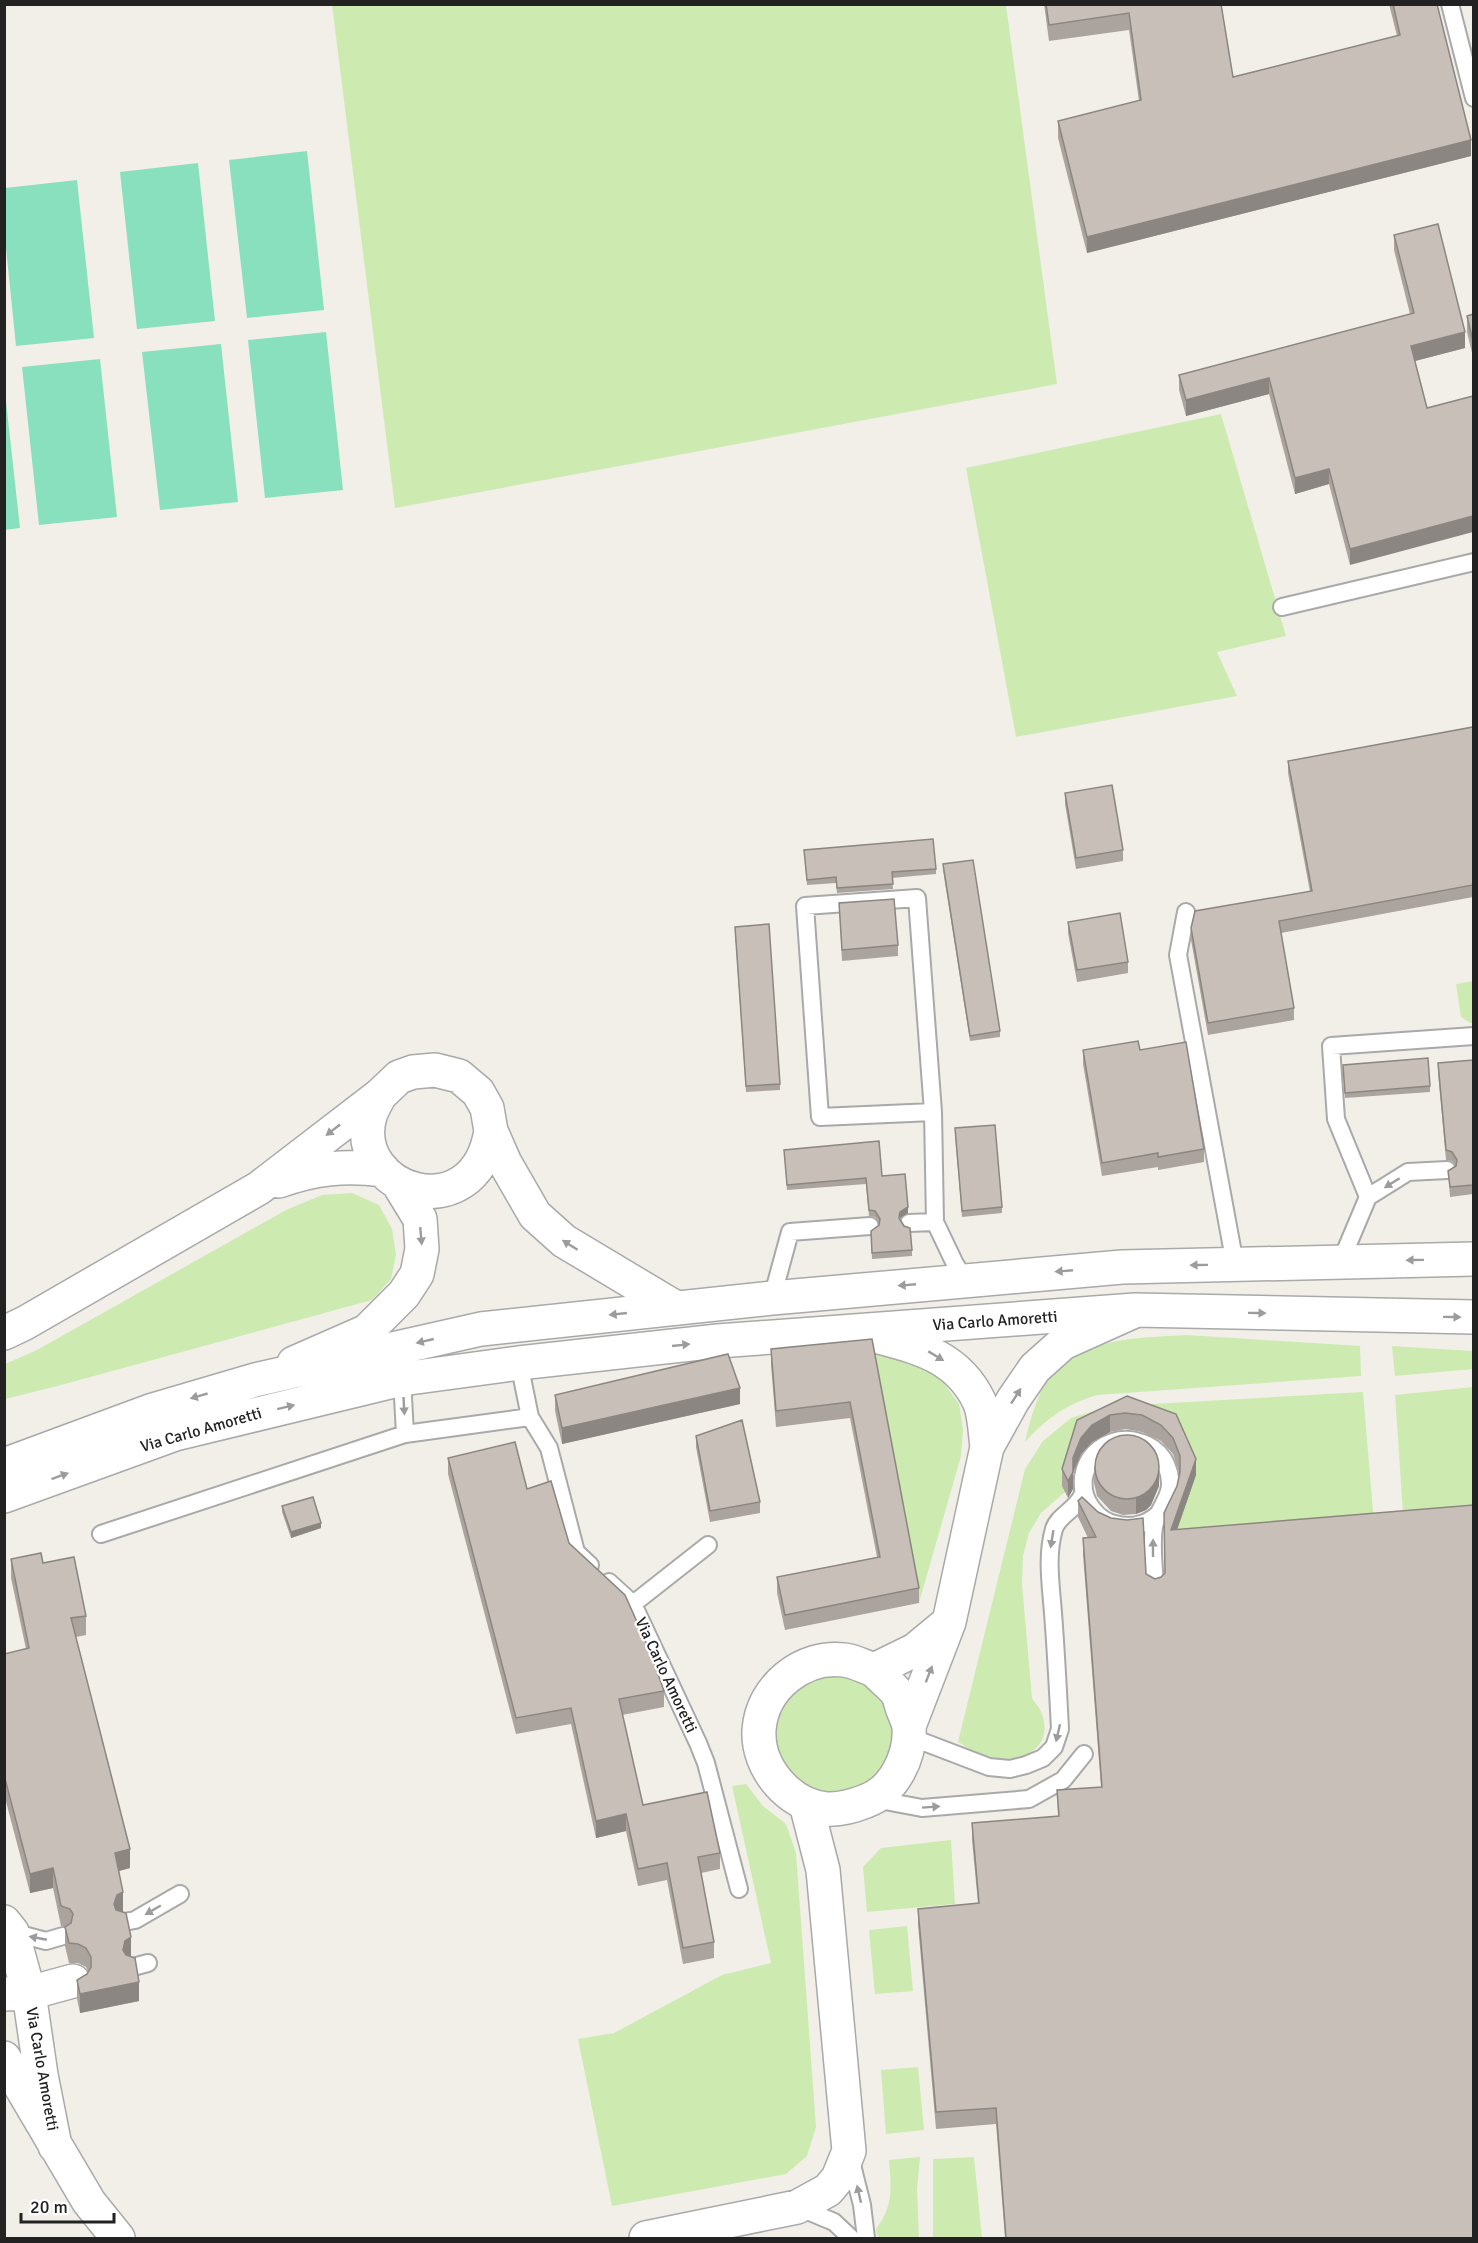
<svg xmlns="http://www.w3.org/2000/svg" width="1478" height="2243" viewBox="0 0 1478 2243" font-family="Signika,sans-serif">
  <rect width="100%" height="100%" fill="#f2efe9"/>
  <path fill="#cdebb0" d="M332,5H1006L1057,384L395,508Z
    M1221,414L1286,636L1217,652L1237,696L1016,737L966,468Z
    M1473,981V1023H1470L1461,1017L1456,984Z
    M352,1193L379,1205L392,1229L396,1255L391,1279L372,1300L61,1385L5,1399V1364L37,1350L286,1210L322,1195Z
    M1186,1335L1360,1346L1361,1376L1097,1395C1066,1404 1046,1419 1025,1442C1030,1421 1036,1396 1049,1378C1080,1337 1140,1338 1186,1335Z
    M1392,1346L1473,1351V1369L1395,1376Z
    M872,1353H894L920,1363L943,1382L959,1404L963,1429L961,1456L919,1603Z
    M1473,1387V1521L1404,1527L1395,1395Z
    M1363,1392L1374,1523L1168,1541L1196,1475L1176,1430L1127,1413L1077,1436L1065,1492L1041,1513L1029,1533L1023,1556L1022,1584L1032,1698C1035,1703 1040,1708 1042,1714C1055,1750 1017,1766 987,1759C977,1757 967,1747 958,1742L1025,1469L1043,1441L1071,1418L1101,1409L1153,1404Z
    M776 1734a58 58 0 1 1 116 0a58 58 0 1 1-116 0Z
    M746,1784L763,1806L786,1824L796,1853L816,2127L807,2156L786,2174L612,2206L578,2039L614,2033L722,1975L771,1963L732,1786Z
    M951,1840L955,1904L867,1912L863,1867L881,1848Z
    M907,1926L913,1991L875,1994L869,1930Z
    M918,2067L924,2130L886,2134L881,2070Z
    M920,2157L917,2189L919,2238H878L876,2229C894,2205 891,2189 889,2160Z
    M974,2157L982,2238H933V2159Z"/>
  <path fill="#88e0be" d="M307,151L324,310L247,318L229,160Z
    M198,163L215,321L137,329L120,172Z
    M77,180L94,338L16,346L5,238V188Z
    M326,332L343,490L265,498L248,340Z
    M221,344L238,502L160,510L142,352Z
    M100,359L117,517L39,525L22,367Z
    M4,383L20,528L5,530H4Z"/>
  <g fill="none" stroke-linecap="round" stroke-linejoin="round">
    <defs>
      <path id="service" d="M1450,4L1474,98
        M1282,607L1474,562
        M1186,912L1178,955L1235,1264
        M933,1112L820,1117L805,906L917,898L933,1112L935,1222
        M1368,1197L1336,1119L1331,1046L1474,1036
        M909,1223L935,1222L955,1264L965,1279
        M1341,1261L1368,1197L1408,1172L1447,1170
        M772,1298L790,1232L870,1226
        M519,1363L530,1417L549,1448L576,1552L590,1565
        M402,1379L405,1434
        M101,1534L405,1434L530,1417
        M609,1582L633,1604L698,1743L706,1763L739,1889
        M633,1604L708,1545
        M908,1736L989,1767L1010,1769L1026,1765L1043,1758L1054,1747L1060,1729C1058,1690 1056,1651 1053,1613C1051,1586 1046,1556 1054,1529C1058,1515 1079,1508 1083,1493C1085,1488 1083,1482 1083,1477C1085,1465 1093,1454 1103,1447C1132,1426 1175,1453 1170,1489C1163,1545 1077,1534 1083,1478C1090,1425 1168,1429 1170,1483C1171,1493 1166,1504 1160,1512C1151,1522 1136,1528 1122,1526C1097,1523 1078,1498 1085,1473C1097,1431 1159,1429 1169,1473C1175,1495 1158,1507 1154,1527C1151,1546 1154,1566 1155,1585
        M874,1799L922,1808L1029,1799L1063,1780L1084,1754
        M124,1922L135,1920L180,1894
        M12,1932L46,1941L63,1936
        M133,1967L148,1963
        M850,2157L862,2205L866,2238
        M798,2207L834,2222L851,2238"/>
      <path id="minor" d="M380,1095C377,1101 372,1109 370,1116C349,1190 474,1233 491,1131
        M279,1181C314,1168 346,1165 383,1170
        M861,1332C909,1346 955,1351 979,1401C985,1414 985,1433 987,1447
        M4,1333L25,1323L259,1188L380,1095L399,1077L413,1072L435,1070L459,1076L478,1092L487,1108L491,1131L505,1163L535,1215L564,1241L676,1308
        M294,1363L367,1331L404,1294L417,1274L422,1249L420,1219L398,1183
        M874,1670C881,1678 891,1685 897,1693C900,1698 901,1705 903,1710C905,1715 908,1721 909,1727C911,1756 894,1791 866,1801C853,1806 841,1810 826,1809C789,1805 757,1768 759,1730C762,1687 803,1655 844,1660C854,1661 865,1667 874,1670L915,1650L949,1622
        M909,1726L949,1622L987,1447L1013,1400L1035,1368L1063,1343L1132,1312
        M4,1922L12,1932L29,1993L41,2075L55,2146
        M4,1994L29,1993L73,1981
        M4,2058L89,2202L118,2238
        M646,2238L797,2207L828,2190L838,2178L849,2151L823,1870L806,1804"/>
      <path id="tertiary" d="M4,1465L153,1410L255,1380L481,1329L772,1298L1122,1267L1474,1259
        M4,1496L175,1434L402,1379L519,1363L718,1341L1135,1310L1474,1317"/>
    </defs>
    <use href="#service" stroke="#a9a9a9" stroke-width="20"/>
    <use href="#minor" stroke="#a9a9a9" stroke-width="36"/>
    <use href="#tertiary" stroke="#a9a9a9" stroke-width="36"/>
    <use href="#service" stroke="#fff" stroke-width="16"/>
    <use href="#minor" stroke="#fff" stroke-width="33"/>
    <use href="#tertiary" stroke="#fff" stroke-width="33"/>
  </g>
  <path fill="#aba49e" d="M1044,4H1221L1233,77L1397,36L1389,4H1437L1471,156L1087,253L1058,138V121L1139,101L1129,30L1049,41Z
    M1394,235L1465,348L1415,361L1350,565L1329,484L1295,494L1269,394L1186,416L1179,390V375L1410,314L1394,250Z
    M1473,314V357L1467,332V316Z
    M1473,727V897L1281,933L1294,1008V1020L1208,1035L1191,940V928L1310,892L1288,773V761Z
    M1065,793L1123,850V861L1076,869L1065,804Z
    M804,850L936,869V874L892,878L893,889L837,893L836,883L807,885Z
    M943,864L1000,1031V1037L970,1041L943,870Z
    M839,903L898,945V956L842,961Z
    M1068,922L1128,962V973L1077,982L1068,933Z
    M735,932L780,1084V1090L746,1092Z
    M1083,1050H1140L1204,1149V1162L1158,1170V1167L1102,1176L1083,1064Z
    M1473,1060V1194L1450,1197L1448,1171L1456,1166L1452,1161L1446,1160L1438,1073V1063Z
    M1343,1070L1430,1086V1092L1345,1098Z
    M955,1134L1002,1207V1213L962,1217Z
    M784,1150L882,1176L908,1213L900,1218V1220L912,1250V1256L872,1259L871,1231L879,1225L880,1223L875,1217L869,1216L866,1184L787,1190Z
    M872,1339L919,1588V1603L785,1630L777,1593V1577L877,1557L850,1418L776,1427L771,1365V1349Z
    M555,1395L740,1404L562,1444L555,1411Z
    M1127,1396L1176,1414L1196,1475L1177,1530L1473,2238H1005L996,2124L936,2129L918,1925V1909L978,1903L972,1840V1823L1058,1817L1057,1790L1101,1787L1083,1555V1538H1088L1078,1517V1501L1146,1574L1155,1579L1161,1577L1165,1573L1177,1486L1180,1475L1173,1454L1161,1441L1142,1432L1125,1429L1110,1432L1092,1442L1081,1454L1073,1473V1489L1068,1498L1062,1486V1469L1077,1420Z
    M696,1436L760,1502V1513L710,1522L696,1447Z
    M448,1458L527,1489L569,1543L664,1691V1707L622,1715L643,1805L720,1853V1869L701,1873L714,1942V1958L683,1964L667,1880L638,1886L626,1831L596,1838L571,1724L516,1734L448,1474Z
    M1094,1466L1159,1486L1151,1505L1146,1510L1136,1514L1123,1515L1111,1511L1097,1496L1094,1483Z
    M282,1506L321,1528L291,1538L282,1512Z
    M11,1559L43,1563L86,1616V1635L76,1637L130,1868L119,1871L122,1912L139,2001L80,2013L77,1999V1980L87,1974L88,1972L86,1967L78,1963H69L65,1946V1927L61,1926L53,1888L30,1893L4,1794V1654L26,1649L11,1578Z"/>
  <path fill="#8b8681" d="M1471,140V156L1087,253V237Z
    M1465,332V348L1411,362V346Z
    M1269,378V394L1186,416V400Z
    M1329,469V484L1295,494V478Z
    M1473,516V532L1350,565V549Z
    M908,1207V1213L900,1218L899,1224L900,1212Z
    M740,1388V1404L562,1444V1428Z
    M1110,1415V1432L1092,1442L1081,1454L1073,1473V1489L1068,1498V1481L1073,1458L1081,1438L1092,1425Z
    M1196,1459V1475L1171,1547V1530Z
    M1159,1470V1486L1151,1505L1146,1510L1136,1514V1498Z
    M321,1523V1528L291,1538V1532Z
    M626,1814V1831L596,1838V1821Z
    M130,1849V1868L115,1872V1853Z
    M53,1868V1888L30,1893V1874Z
    M123,1892V1912L117,1914L114,1904L117,1895Z
    M131,1937V1957L125,1960L123,1950L125,1941Z
    M139,1982V2001L80,2013V1994Z"/>
  <path fill="#c7bfb8" stroke="#8b8681" stroke-width="1.5" d="M1046,4H1221L1233,77L1400,35L1393,4H1437L1471,140L1087,237L1058,121L1141,100L1129,13L1049,25Z
    M1438,224L1465,332L1411,346L1427,408L1473,396V516L1350,549L1329,469L1295,478L1269,378L1186,400L1179,375L1414,313L1394,235Z
    M1473,314V341L1467,316Z
    M1473,727V885L1279,921L1294,1008L1208,1023L1191,928L1195,911L1312,891L1288,761Z
    M1112,785L1123,850L1076,858L1065,793Z
    M933,839L936,869L892,872L893,884L837,888L836,877L807,880L804,850Z
    M973,860L1000,1031L970,1036L943,864Z
    M894,899L898,945L842,950L839,903Z
    M1120,913L1128,962L1077,970L1068,922Z
    M769,924L780,1084L746,1086L735,927Z
    M1138,1041L1140,1050L1186,1042L1204,1149L1158,1157V1153L1102,1163L1083,1050Z
    M1428,1058L1430,1086L1345,1093L1343,1065Z
    M1473,1060V1185L1450,1187L1448,1171L1456,1166L1457,1160L1452,1152L1446,1150L1438,1063Z
    M995,1125L1002,1207L962,1211L955,1128Z
    M879,1141L882,1176L905,1174L908,1207L900,1212L899,1218L904,1226L910,1228L912,1250L872,1253L871,1231L879,1225L880,1219L875,1211L869,1210L866,1178L787,1185L784,1150Z
    M872,1339L919,1588L785,1615L777,1577L880,1557L850,1402L776,1411L771,1349Z
    M728,1354L740,1388L562,1428L555,1395Z
    M1127,1396L1176,1414L1196,1459L1171,1530L1473,1505V2238H1006L996,2108L936,2112L918,1909L979,1903L972,1823L1059,1816L1057,1790L1102,1787L1083,1538L1096,1537L1078,1501L1082,1497L1098,1512L1111,1518L1127,1520L1143,1518L1146,1574L1155,1579L1161,1577L1165,1573L1164,1513L1177,1486L1180,1472V1456L1173,1438L1161,1425L1142,1415L1125,1413L1110,1415L1092,1425L1081,1438L1073,1458V1472L1068,1481L1062,1469L1077,1420Z
    M742,1420L760,1502L710,1511L696,1436Z
    M1095 1467a32 32 0 1 1 64 0a32 32 0 1 1-64 0Z
    M515,1442L527,1489L551,1481L569,1543L625,1595L650,1651L664,1691L619,1699L643,1805L707,1792L720,1853L698,1857L714,1942L683,1948L667,1863L638,1869L626,1814L596,1821L571,1708L516,1718L448,1458Z
    M313,1497L321,1523L291,1532L282,1506Z
    M41,1553L43,1563L74,1557L86,1616L71,1618L130,1849L115,1853L123,1892L117,1895L114,1904L116,1910L126,1913L131,1937L125,1941L123,1950L126,1955L135,1958L139,1982L80,1994L77,1980L87,1974L91,1967V1957L86,1948L78,1944L69,1943L65,1927L71,1923L73,1914L70,1909L61,1906L53,1868L30,1874L4,1775V1654L29,1648L11,1559Z"/>
  <defs><path id="oneway-solid" d="M-6-.8H1V-3.2L6.5 0L1 3.2V.8H-6Z" transform="scale(1.5)"/></defs>
  <g fill="#9c9c9c">
    <use href="#oneway-solid" transform="translate(333 1130) rotate(142)"/>
    <use href="#oneway-solid" transform="translate(1392 1183) rotate(148)"/>
    <use href="#oneway-solid" transform="translate(421 1236) rotate(85)"/>
    <use href="#oneway-solid" transform="translate(570 1245) rotate(-148)"/>
    <use href="#oneway-solid" transform="translate(1415 1260) rotate(179)"/>
    <use href="#oneway-solid" transform="translate(1199 1265) rotate(179)"/>
    <use href="#oneway-solid" transform="translate(1064 1271) rotate(175)"/>
    <use href="#oneway-solid" transform="translate(907 1285) rotate(175)"/>
    <use href="#oneway-solid" transform="translate(1257 1313) rotate(1)"/>
    <use href="#oneway-solid" transform="translate(618 1314) rotate(174)"/>
    <use href="#oneway-solid" transform="translate(1452 1317) rotate(1)"/>
    <use href="#oneway-solid" transform="translate(425 1341) rotate(167)"/>
    <use href="#oneway-solid" transform="translate(681 1345) rotate(-6)"/>
    <use href="#oneway-solid" transform="translate(936 1356) rotate(31)"/>
    <use href="#oneway-solid" transform="translate(199 1396) rotate(164)"/>
    <use href="#oneway-solid" transform="translate(1016 1396) rotate(-57)"/>
    <use href="#oneway-solid" transform="translate(404 1406) rotate(87)"/>
    <use href="#oneway-solid" transform="translate(286 1407) rotate(-14)"/>
    <use href="#oneway-solid" transform="translate(60 1476) rotate(-20)"/>
    <use href="#oneway-solid" transform="translate(1052 1539) rotate(99)"/>
    <use href="#oneway-solid" transform="translate(1153 1548) rotate(-90)"/>
    <use href="#oneway-solid" transform="translate(929 1674) rotate(-69)"/>
    <use href="#oneway-solid" transform="translate(1058 1733) rotate(103)"/>
    <use href="#oneway-solid" transform="translate(931 1807) rotate(-4)"/>
    <use href="#oneway-solid" transform="translate(153 1910) rotate(150)"/>
    <use href="#oneway-solid" transform="translate(38 1938) rotate(-169)"/>
    <use href="#oneway-solid" transform="translate(859 2194) rotate(-103)"/>
  </g>
  <g text-anchor="middle" dominant-baseline="central" stroke-width="4.5" stroke-linejoin="round" paint-order="stroke">
    <g font-size="16" fill="#222" stroke="#fff">
      <text transform="translate(995 1321) rotate(-4)">Via Carlo Amoretti</text>
      <text transform="translate(201 1430) rotate(-16)">Via Carlo Amoretti</text>
      <text transform="translate(666 1675) rotate(65)">Via Carlo Amoretti</text>
      <text transform="translate(42 2069) rotate(80)">Via Carlo Amoretti</text>
    </g>
  </g>
  <rect width="1478" height="2243" fill="none" stroke="#222222" stroke-width="12"/>
  <path d="M21 2213v9h93v-9" fill="none" stroke="#222222" stroke-width="3"/>
  <text x="30" y="2213" font-size="18" fill="#222222" stroke="#ffffff" stroke-width="4.5" paint-order="stroke">20 m</text>
</svg>
